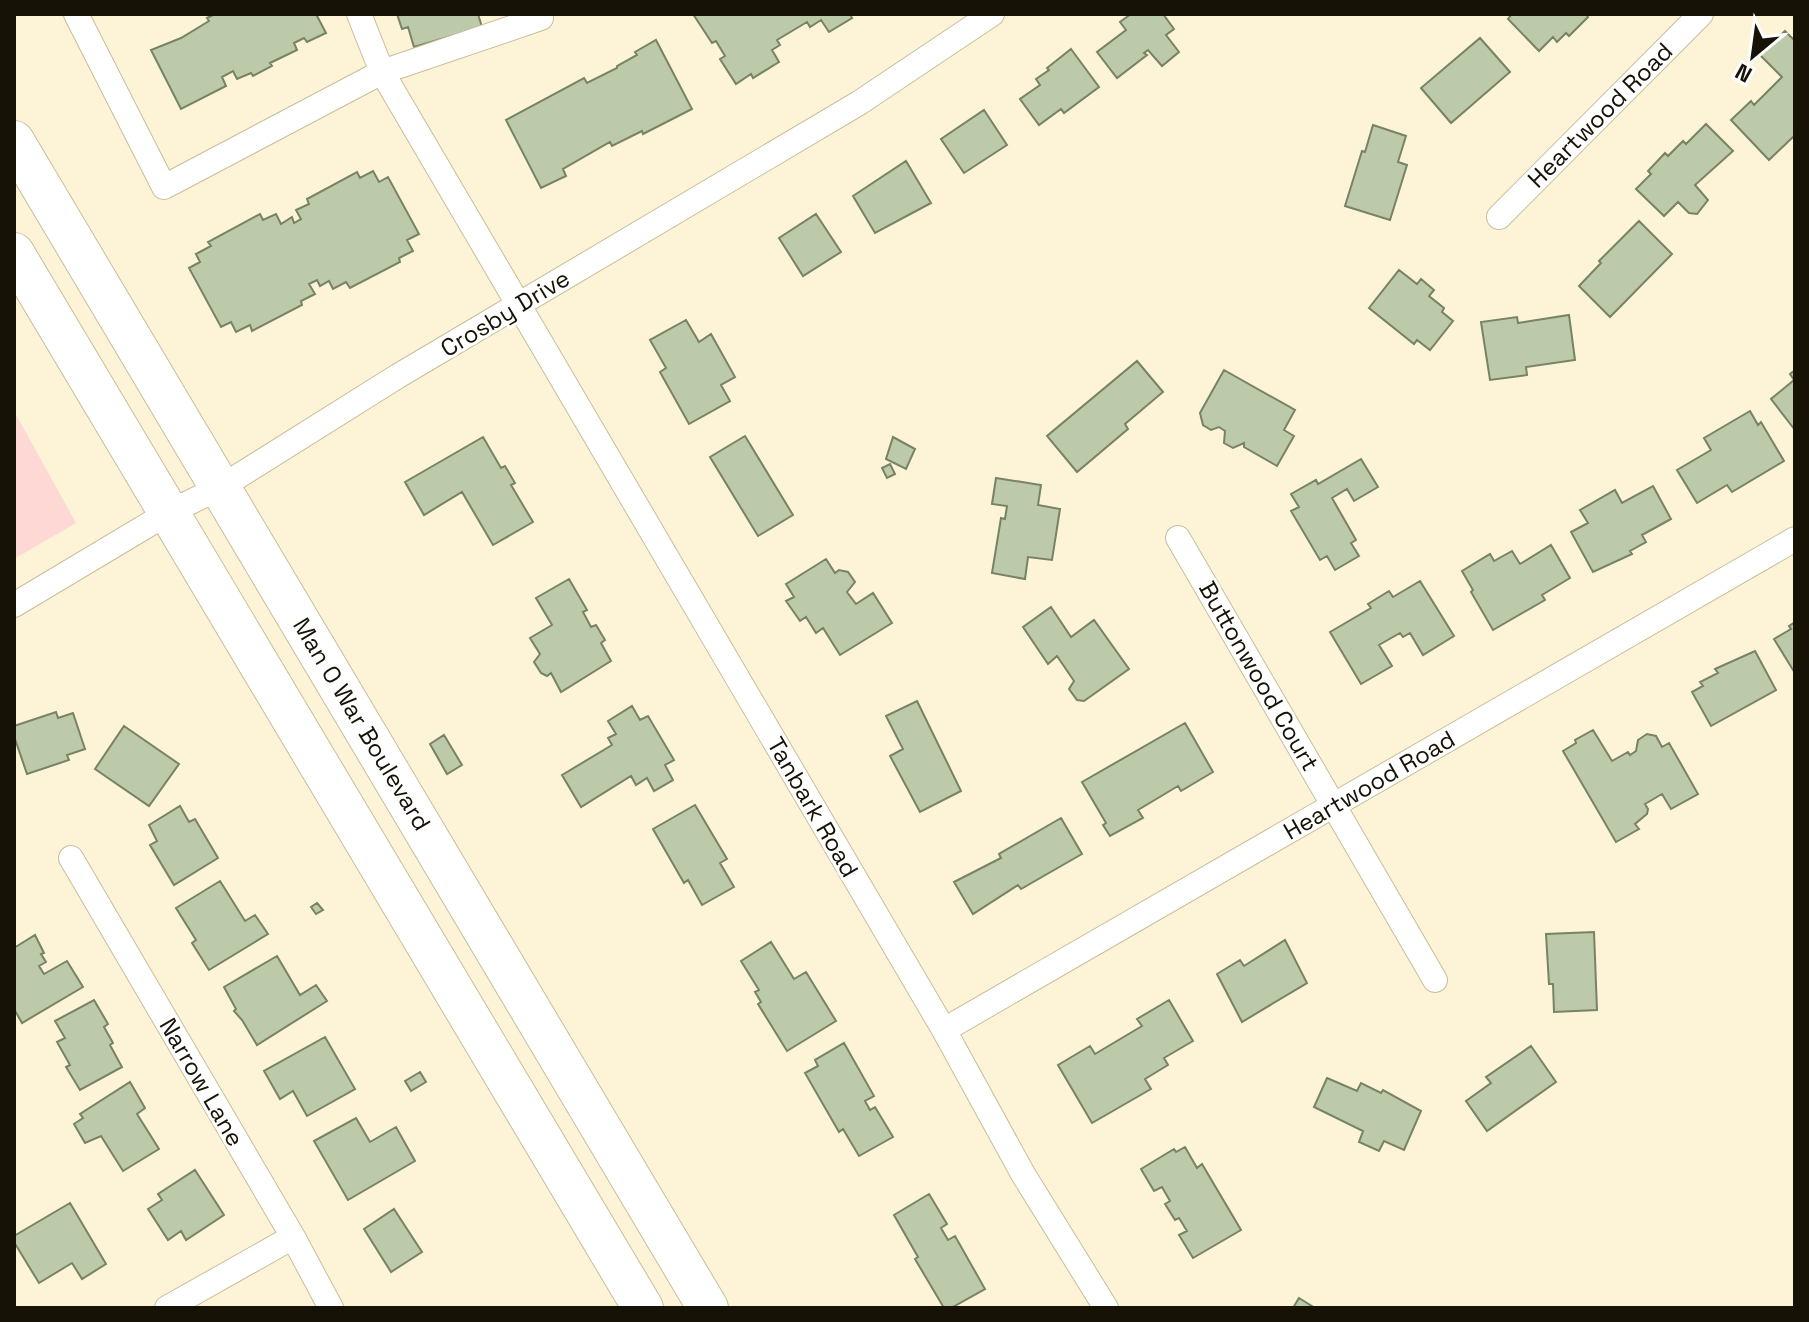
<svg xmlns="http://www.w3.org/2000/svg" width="1809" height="1322" viewBox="0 0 1809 1322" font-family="'Space Grotesk',sans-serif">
  <rect width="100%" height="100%" fill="#fdf3d7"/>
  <path fill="#fdd8d5" d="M14,411L76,523L14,559Z"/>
  <path fill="#bdcaa9" stroke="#778364" stroke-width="2" d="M215,14H316L326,33L307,42L304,38L294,43L297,50L270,63L272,66L253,76L251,73L237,79L233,71L222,77L226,86L181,109L151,50L181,38L209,21L207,18Z
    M397,14H478L482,27L414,47L408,27L402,29Z
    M693,14H850L852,18L829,32L821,20L810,27L807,22L777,40L780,45L772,50L779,62L753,78L751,74L736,84L720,59L725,56L716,41L712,43Z
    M1131,14H1163L1174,29L1166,35L1179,52L1162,66L1148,50L1144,53L1147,55L1117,78L1097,52L1126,30L1120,22Z
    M1512,14H1586L1588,17L1569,36L1566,33L1557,42L1553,37L1539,51L1508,19Z
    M1785,31L1795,41V135L1769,160L1731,120L1751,101L1754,105L1782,77L1760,55Z
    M1480,38L1510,72L1451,123L1421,88Z
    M656,40L692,109L643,134L642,131L612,146L610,142L563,169L566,176L541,188L506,120L584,78L587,83L617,68V66L637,55L635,52Z
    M1071,49L1099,87L1064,113L1061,109L1039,125L1020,99L1040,85L1036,79L1049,70L1047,68Z
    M984,110L1007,145L964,173L941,139Z
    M1706,124L1733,151L1695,185L1708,200L1697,214L1689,213L1678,202L1664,216L1636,189L1651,174L1648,171L1665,153L1668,156L1683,141L1686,144Z
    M1373,125L1406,136L1398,162L1407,165L1390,220L1345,206L1362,151L1365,152Z
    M906,161L931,203L875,233L853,196Z
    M373,171L379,182L388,177L419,234L407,240L413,251L399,258L400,262L350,288L346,282L333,289L329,281L320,286L317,280L309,284L315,294L301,301L302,305L252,331L250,325L236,332L231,322L221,327L189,268L200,262L196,254L211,246L208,242L260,214L263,220L276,214L281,224L292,217L294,223L301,219L296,210L309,204L307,199L357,172L360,178Z
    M816,214L841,252L803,276L779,238Z
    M1639,221L1672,254L1610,317L1579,286L1601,263L1599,261Z
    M1399,270L1417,284L1421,279L1434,290L1429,296L1444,308L1442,312L1453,321L1430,350L1417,340L1414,344L1369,308Z
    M1569,315L1575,360L1526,367L1527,375L1490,380L1481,322L1517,317L1518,323Z
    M686,320L699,342L711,334L735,377L721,385L730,401L689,424L660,372L666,368L650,340Z
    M1137,361L1163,392L1125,424L1128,429L1077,472L1047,436Z
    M1224,370L1295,410L1284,430L1294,436L1277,466L1244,447V443L1233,448L1224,443L1225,431L1219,427L1211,430L1203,425L1200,413Z
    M1795,370V430L1771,399L1794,380L1790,374Z
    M1750,411L1758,425L1761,422L1784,461L1732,492L1727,485L1697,503L1677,470L1711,450L1704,438Z
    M745,436L793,515L758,536L710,457Z
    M483,437L501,468L505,466L515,483L511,485L533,522L493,545L462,492L424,515L405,482Z
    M893,437L915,449L906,469L886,459Z
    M1361,459L1378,487L1354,501L1347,489L1332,498L1356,540L1351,543L1359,556L1335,570L1327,556L1320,560L1291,511L1299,507L1291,494L1316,480L1318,484Z
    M890,464L895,474L887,478L882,468Z
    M996,478L1041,485L1038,505L1060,509L1052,560L1028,557L1025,579L992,573L1001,518L1005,519L1007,506L992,504Z
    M1653,486L1671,519L1642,535L1646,542L1630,551L1632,554L1593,572L1571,532L1588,523L1580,510L1615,490L1622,503Z
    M1551,545L1570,578L1542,595L1545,600L1493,630L1471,592L1473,590L1462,571L1490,554L1494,561L1512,551L1520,564Z
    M826,559L835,573L839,570L848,572L855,582L847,592L856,604L873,593L892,623L840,655L823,628L816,633L806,617L800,621L786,601L794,597L786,584Z
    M569,579L587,610L583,612L591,627L596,625L605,640L601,643L611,661L561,692L551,673L547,676L541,673L534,662L540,654L530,638L552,625L536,598Z
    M1420,581L1454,636L1423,655L1410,633L1403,637L1400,633L1379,645L1392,666L1361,684L1330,632L1371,608L1368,604L1389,591L1393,597Z
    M1051,607L1071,637L1094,620L1129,669L1084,701L1077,700L1069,689L1074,681L1057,656L1048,664L1023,627Z
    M1795,622V668L1793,670L1774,639L1791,629L1789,626Z
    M1755,651L1776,690L1711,726L1692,692L1703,686L1700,682L1718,673L1715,669Z
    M917,701L961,791L920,812L890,756L903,749L886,716Z
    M632,706L640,720L648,716L674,760L665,765L673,780L654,791L647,778L636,785L631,776L581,807L562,775L612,745L608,738L616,734L608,721Z
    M56,712L58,718L73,713L85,749L67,755L69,760L27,774L14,736V726Z
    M1185,723L1213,772L1181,791L1178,786L1138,810L1143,818L1110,836L1103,825L1106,823L1082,782Z
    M124,726L179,764L149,806L95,769Z
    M1593,730L1612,761L1628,752L1630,755L1636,751L1638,740L1647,734L1656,736L1662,747L1669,743L1698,794L1671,809L1662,794L1645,804L1648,809L1647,814L1635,824L1639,829L1616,842L1563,751L1576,743L1575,740Z
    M444,735L462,765L447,774L430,744Z
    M695,805L727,859L720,863L734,887L702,905L688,880L684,883L653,829Z
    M180,806L189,822L195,819L218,858L174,885L150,845L157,841L149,825Z
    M1061,818L1082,854L1021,889L1018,885L973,914L954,882L1001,858L999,854Z
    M220,881L245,921L255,915L268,934L209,970L192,943L196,940L176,908Z
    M317,903L323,910L316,914L311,907Z
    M1594,932L1597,1010L1554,1012L1553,984H1549L1546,934Z
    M35,935L44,953L41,954L46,962L39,966L44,974L67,961L83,987L22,1023L14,1009V948Z
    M1285,940L1307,983L1242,1022L1217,974L1240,960L1244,966Z
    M771,942L794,979L806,972L836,1021L787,1051L758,1004L761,1002L755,992L759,990L741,961Z
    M277,956L300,995L316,985L327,1001L257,1045L242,1020L234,1011L236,1009L224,987Z
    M94,1000L108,1024L104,1027L113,1043L110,1045L122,1067L80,1090L66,1067L70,1065L57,1042L65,1038L55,1021Z
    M1169,1000L1193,1041L1164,1058L1168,1065L1145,1079L1151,1089L1092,1123L1058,1065L1090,1046L1095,1054L1142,1026L1137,1019Z
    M325,1037L355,1089L307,1116L293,1091L280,1099L264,1071Z
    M844,1043L874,1096L865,1101L870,1110L875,1107L893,1137L859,1156L843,1129L839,1132L805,1073L818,1066L815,1060Z
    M1531,1046L1556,1082L1487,1131L1466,1101L1491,1083L1486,1077Z
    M420,1072L426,1082L411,1091L405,1081Z
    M1327,1078L1357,1091L1361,1083L1381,1093L1383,1090L1421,1111L1404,1150L1384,1141L1379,1151L1359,1142L1363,1131L1314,1107Z
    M130,1082L145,1108L137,1114L159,1149L123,1171L101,1136L85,1143L74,1124L83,1118L80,1114Z
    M356,1118L370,1142L396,1127L415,1161L348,1200L314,1141Z
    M1185,1147L1197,1168L1202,1164L1241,1230L1193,1258L1179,1235L1187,1231L1179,1218L1175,1220L1165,1204L1170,1201L1162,1187L1154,1191L1141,1169L1174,1149L1176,1152Z
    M195,1170L224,1215L186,1240L181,1231L168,1240L148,1209L162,1200L158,1194Z
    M929,1194L947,1224L941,1228L948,1240L955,1236L985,1289L951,1308H944L915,1259L918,1257L894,1215Z
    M70,1203L106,1264L82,1279L72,1263L39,1283L14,1242V1236Z
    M394,1209L422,1252L391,1272L364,1229Z
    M1299,1298L1315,1308H1293Z"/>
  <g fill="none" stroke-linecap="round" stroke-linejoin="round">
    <defs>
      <path id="street" d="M76,14L164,187L382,72L541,18
        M359,14L382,72L944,1030L1023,1174L1106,1308
        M1499,217L1701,14
        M1178,538L1435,980
        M14,605L168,513L221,487L398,376L859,103L992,14
        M71,858L293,1237L331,1308
        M944,1030L1795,539
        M167,1308L293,1237"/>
      <path id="primary" d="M14,141L708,1308
        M14,253L643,1308"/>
    </defs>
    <use href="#street" stroke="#c9bd9a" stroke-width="26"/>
    <use href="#primary" stroke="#c9bd9a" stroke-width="42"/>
    <use href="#street" stroke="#fff" stroke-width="24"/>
    <use href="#primary" stroke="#fff" stroke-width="40"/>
  </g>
  <g text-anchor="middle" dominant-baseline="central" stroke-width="6" stroke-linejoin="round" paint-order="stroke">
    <g font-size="24" fill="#161206" stroke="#fff">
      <text transform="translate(1600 115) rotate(-45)">Heartwood Road</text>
      <text transform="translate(505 313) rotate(-31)">Crosby Drive</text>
      <text transform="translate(1259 676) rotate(60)">Buttonwood Court</text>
      <text transform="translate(362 724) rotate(59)">Man O War Boulevard</text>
      <text transform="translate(1369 785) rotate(-30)">Heartwood Road</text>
      <text transform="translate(813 807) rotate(60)">Tanbark Road</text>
      <text transform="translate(202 1082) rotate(60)">Narrow Lane</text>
    </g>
  </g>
  <rect width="1809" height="1322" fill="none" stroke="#161206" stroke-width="32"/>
  <g transform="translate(1753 56) rotate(209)" stroke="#ffffff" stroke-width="6" paint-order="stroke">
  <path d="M0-6L14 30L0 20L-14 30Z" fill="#161206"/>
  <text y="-12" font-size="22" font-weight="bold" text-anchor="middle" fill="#161206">N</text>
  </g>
</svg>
